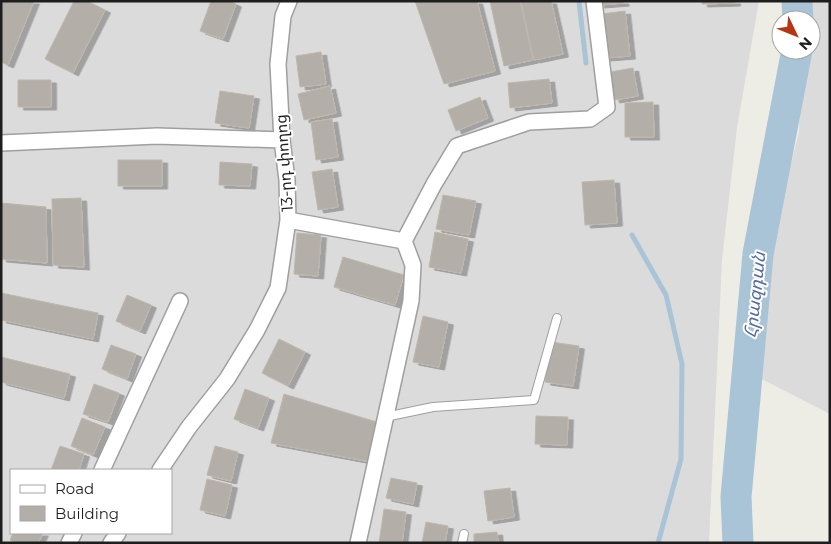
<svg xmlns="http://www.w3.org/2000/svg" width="831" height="544" viewBox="0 0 831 544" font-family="Montserrat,'Noto Sans Armenian',sans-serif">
  <defs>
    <filter id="shadow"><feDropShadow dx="5.5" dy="3" stdDeviation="0" flood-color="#0004"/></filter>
  </defs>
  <rect width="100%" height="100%" fill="#eeede5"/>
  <path fill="#dcdbdb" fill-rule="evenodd" d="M1,1H759L737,128L722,260L709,543H1ZM11,470H171V533H11Z
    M802,1H830V414L752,374L768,254L799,132L801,50H811V20H801Z"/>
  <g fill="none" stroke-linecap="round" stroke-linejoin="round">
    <path stroke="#a9c3d7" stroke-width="5" d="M579,1L586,63
      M632,235L666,295L682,364L681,459L658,543"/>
    <path stroke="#a9c3d7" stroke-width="31" d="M797,1L798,20
      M738,543L736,497L758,254L797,50"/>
  </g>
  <path fill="#b3afa8" stroke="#beb6a9" filter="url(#shadow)" d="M1,1H34L8,65L1,62Z
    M74,1H87L105,10L73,73L45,59Z
    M211,1H229L236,4L223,39L200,31Z
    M415,1H477L495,71L444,84Z
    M490,1H520L533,60L504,66Z
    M521,1H551L563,54L534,60Z
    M599,1H623L624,3L599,5Z
    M702,1H735V3L702,4Z
    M625,11L630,56L605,58L601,14Z
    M321,52L326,84L300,87L296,56Z
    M633,68L638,96L614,100L610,72Z
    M549,79L552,103L510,108L508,83Z
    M18,80H51V107H18Z
    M330,86L336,113L304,120L298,94Z
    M220,91L254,96L249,128L215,123Z
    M480,97L488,118L456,131L448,110Z
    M653,102L654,137H625V103Z
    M332,119L338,157L316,160L311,122Z
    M118,160H162V186H118Z
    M220,162L252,164L250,186L219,185Z
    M332,169L338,207L318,210L312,172Z
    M614,180L617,223L585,225L582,182Z
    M443,195L476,201L469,235L436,229Z
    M81,198L84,267L53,265L52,199Z
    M1,203L46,207L47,263L1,259Z
    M435,232L468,239L461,273L429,267Z
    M297,233L321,235L318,276L294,274Z
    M343,257L404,275L395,305L334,287Z
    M1,293L98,313L93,339L1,320Z
    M127,295L151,305L140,331L116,321Z
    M423,316L448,322L439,367L413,362Z
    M279,339L305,352L288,386L262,373Z
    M551,342L579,346L573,386L545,382Z
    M111,345L136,354L127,379L102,369Z
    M1,357L70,374L64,398L1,382Z
    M94,384L119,393L108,422L83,414Z
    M245,389L269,398L258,428L234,419Z
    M284,394L380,423L371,462L271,443Z
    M536,416L568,417L567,445L535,444Z
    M82,418L105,427L93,455L71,446Z
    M60,446L84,454L79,470H51Z
    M215,446L238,452L231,481L207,475Z
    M391,478L417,483L413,504L386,498Z
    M207,479L232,485L225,516L200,510Z
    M510,488L514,517L488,521L484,491Z
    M384,509L406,512L402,543H379Z
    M426,522L448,526L445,543H422Z
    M497,532L498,543H474V534Z
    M13,533H43L38,543H15L10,540Z"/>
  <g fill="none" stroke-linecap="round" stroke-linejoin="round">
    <defs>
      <path id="service" d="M385,417L433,407L534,400L557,318
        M462,543L464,534"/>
      <path id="minor" d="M1,143L157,136L282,140
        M288,220L404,241L434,184L457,146L529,122L590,119L607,107L594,1
        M102,470L180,301
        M160,470L189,427L227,379L257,330L278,288L288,220L287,180L282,140L278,64L283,16L289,1
        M69,543L74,533
        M111,543L118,533
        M358,543L411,301L413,265L404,241"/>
    </defs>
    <use href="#service" stroke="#9f9f9f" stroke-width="10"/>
    <use href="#minor" stroke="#9f9f9f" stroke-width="18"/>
    <use href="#service" stroke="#fff" stroke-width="8"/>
    <use href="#minor" stroke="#fff" stroke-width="15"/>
  </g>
  <g text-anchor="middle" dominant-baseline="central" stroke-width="4" stroke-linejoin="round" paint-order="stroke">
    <g font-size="16" fill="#1e1e1e" stroke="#fff">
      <text transform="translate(284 163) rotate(-94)">13-րդ փողոց</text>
    </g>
    <g font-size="18" font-style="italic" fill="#546ba4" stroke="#fff">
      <text transform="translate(755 295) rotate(-84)">Հրազդան</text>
    </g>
  </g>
  <rect width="831" height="544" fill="none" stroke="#1e1e1e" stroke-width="5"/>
  <rect x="10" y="469" width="162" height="65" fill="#ffffff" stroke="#a5a5a5"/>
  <rect x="20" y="485" width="25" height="8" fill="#ffffff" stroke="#a5a5a5"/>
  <text x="55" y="494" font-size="15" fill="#1e1e1e">Road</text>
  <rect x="20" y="506" width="25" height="15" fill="#b3afa8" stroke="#a5a5a5"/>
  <text x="55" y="519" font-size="15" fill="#1e1e1e">Building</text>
  <g transform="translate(796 35) rotate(133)"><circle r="24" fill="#ffffff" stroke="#a5a5a5"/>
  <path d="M0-4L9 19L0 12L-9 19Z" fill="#b83513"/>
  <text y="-8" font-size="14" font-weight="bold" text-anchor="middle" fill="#1e1e1e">N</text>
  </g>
</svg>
